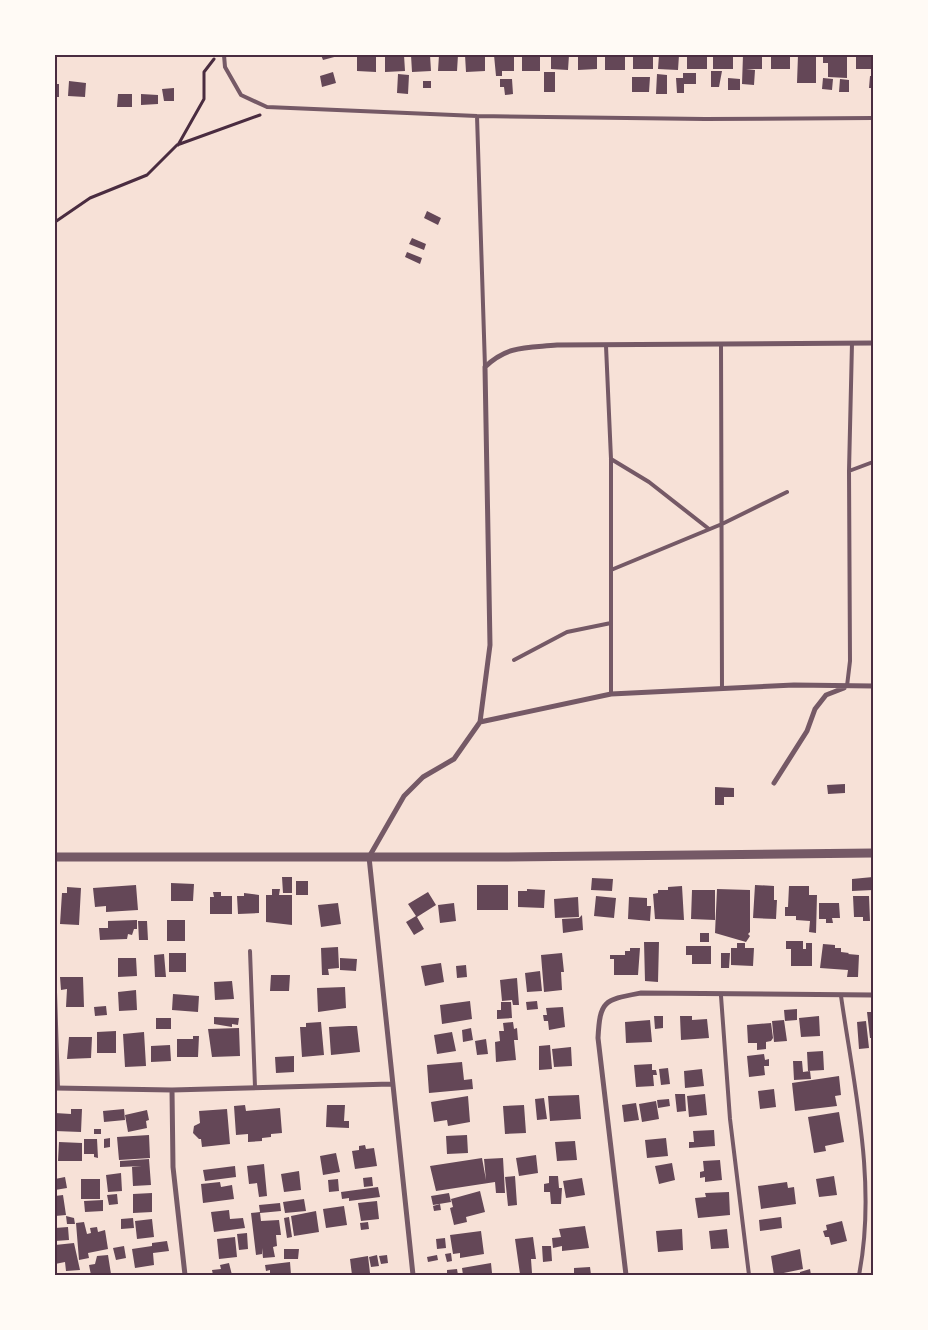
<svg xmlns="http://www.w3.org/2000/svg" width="928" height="1330" viewBox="0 0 928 1330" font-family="Figtree,sans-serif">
  <rect width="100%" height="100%" fill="#f7e1d7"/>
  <path fill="#644757" d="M321,55H338V56L323,60Z
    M357,55H376V72L357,71Z
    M385,55H404L405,71L385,72Z
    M411,55H430L431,71L412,72Z
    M439,55H458L457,71H438Z
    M465,55H485V71L466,72Z
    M494,55H514V71H502V76H496Z
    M522,55H540V71H522Z
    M551,55H569L568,70L551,69Z
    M578,55H597V69L578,70Z
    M605,55H625V70H605Z
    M633,55H653V69H633Z
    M659,55H679L678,70L658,69Z
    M687,55H707V69H687Z
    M713,55H733V69H713Z
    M743,55H762V69H746L755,70L754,85L742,84Z
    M771,55H790V69H771Z
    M798,55H816V69H810H816V83H797Z
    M823,55H847V78L828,77V63H823Z
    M856,55H873V69H856Z
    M711,71H722L719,87H711Z
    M333,72L336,83L322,87L320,76Z
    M544,72H555V92H544Z
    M683,73H696V84H684V93H677L676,78H683Z
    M398,74L409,75L408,94L397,93Z
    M657,74L667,75V94H656Z
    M870,76H873V88H869Z
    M632,77H650L649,92H632Z
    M728,78L740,79V90H728Z
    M823,78L833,79L832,90L822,89Z
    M500,79H512L513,94L505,95L504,87H500Z
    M840,79L849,80V92H839Z
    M69,81L86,83L85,97L68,96Z
    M423,81H431V88H423Z
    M55,84H59V97H55Z
    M174,88V101H164L162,89Z
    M118,94H132V107H117Z
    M141,94L158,95V104L141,105Z
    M427,211L441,218L438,225L424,218Z
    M412,238L426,244L424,250L409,244Z
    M407,252L422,258L420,264L405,257Z
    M845,784V793L828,794L827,785Z
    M715,787L734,788V797H724V805H715Z
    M282,877H292V893H283Z
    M873,877V890L852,891V879Z
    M592,878L613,879L612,891L591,890Z
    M296,881H308V895H296Z
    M171,883L194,884L193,901H171Z
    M136,885L138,910L106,912V906L95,907L93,888Z
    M477,885H508V910H477Z
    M755,885L774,886V900H777L776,919L753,918Z
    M682,886L684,920L655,919L653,894L658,893V890H668V887Z
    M789,886H809V895H817L816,933L809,932L810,921L796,920V916H785V907H788Z
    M67,887L81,888L79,925L60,924L62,893H67Z
    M272,889H280L279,895H292V925L266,922V895H272Z
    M527,889L545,890L544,908L518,907V891H527Z
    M717,889L750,890V932L748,934L750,936L746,942L715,933Z
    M692,890H715V920L691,919Z
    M213,892H221V896H232V914H210V897H214Z
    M428,892L436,905L417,917L424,929L414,935L406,922L416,916L408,904Z
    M244,893L259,895V913L238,914L237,896H244Z
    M596,896L616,898L614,918L594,916Z
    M853,896H869L870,921H863V917H854Z
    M578,897L579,917L555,918L554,899Z
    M629,897L647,898V906H651L650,921L628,919Z
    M338,903L341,924L321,927L318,905Z
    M454,903L456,921L440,923L438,905Z
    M819,903H839L840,918H832L833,923H826V919H819Z
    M582,915L583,930L563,933L562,919L579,918Z
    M137,920V929H134L132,935L128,934L127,939L100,940L99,928H108V921Z
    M167,920H185V941H167Z
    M138,921H147L148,940H139Z
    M700,933H709V942H700Z
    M786,941H803V949H806V943H812V966H791V949H786Z
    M644,942H659L658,982L645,981Z
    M737,943H745V948H754L753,966L731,965V948H737Z
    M823,944L835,945V948H841V952L849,953L848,954L859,955L858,977H847L848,970L820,968Z
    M686,946H711V964H692V955H686Z
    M338,947L339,968L328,969L329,975H322L321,948Z
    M630,948H640L638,975H614V959H610V955H625V951H630Z
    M169,953H186V972H169Z
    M562,953L564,972H561L562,990L544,992L541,955Z
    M721,953H730L729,968H721Z
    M164,954L166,977H155L154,955Z
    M118,958H136L137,976L118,977Z
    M340,958L357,959L356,971L340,970Z
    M441,963L444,982L425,986L421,966Z
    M466,965L467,977L457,978L456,966Z
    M540,971L542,991L527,992L525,973Z
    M271,975H290L289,991H270Z
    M60,977H83L84,1007H66L67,989L61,990Z
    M517,978L519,1005H513L512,1000L502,1001L500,980Z
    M232,981L234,999L215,1000L214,982Z
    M345,987L346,1008L318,1012L317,988Z
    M136,990L137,1010L119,1011L118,992Z
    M173,994L199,996L198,1012L172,1010Z
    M470,1001L472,1019L442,1024L440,1005Z
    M537,1001L538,1009L527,1010L526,1002Z
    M501,1002H511L512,1018L497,1019V1010H501Z
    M106,1006L107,1015L95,1016L94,1007Z
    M563,1007L565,1027L549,1030L548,1021H544L543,1015H547L546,1008Z
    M797,1009V1020L785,1021L784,1010Z
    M867,1012H873V1038H870Z
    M654,1016H663V1028L655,1029Z
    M680,1016H692V1020L707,1019L709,1038L681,1040Z
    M819,1016L820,1036L801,1037L799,1018Z
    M214,1017L239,1018L238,1025L232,1024V1027L214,1024Z
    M156,1018H171V1029H156Z
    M650,1020L652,1042L626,1043L625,1022Z
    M784,1020L787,1041L774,1042L772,1021Z
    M866,1021L869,1048L859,1049L857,1022Z
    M321,1022L324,1055L302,1057L300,1027H306V1023Z
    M513,1022L514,1029L517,1028L518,1040H505H514L516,1060L496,1062L495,1042L500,1041L499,1031H504L503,1023Z
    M771,1023L773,1038L771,1041L766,1042V1049L757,1050V1043H748L747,1025Z
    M349,1026H357L360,1052L331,1055L329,1027Z
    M239,1028L240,1056L212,1057L208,1029Z
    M471,1028L473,1040L463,1042L462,1030Z
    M116,1031V1053H97V1032Z
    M144,1032L146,1066L125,1067L123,1034Z
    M452,1032L456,1051L437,1054L434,1035Z
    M193,1036H199L198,1057H177V1039H193Z
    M69,1037H92L91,1058L67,1059Z
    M486,1039L488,1054L477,1055L475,1041Z
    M170,1045L171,1061L151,1062V1046Z
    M550,1045L552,1069L539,1070V1046Z
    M571,1047L572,1066L554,1067L552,1049Z
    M823,1051L824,1070L808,1071L807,1052Z
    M764,1054L765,1060L769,1059V1066H764L765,1075L749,1077L747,1056Z
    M294,1056V1072L276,1073L275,1057Z
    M793,1061H802L803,1072L810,1071L811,1079L794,1080Z
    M462,1062L464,1080L472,1079L473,1089L429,1093L427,1065Z
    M652,1064V1070H656L657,1075H653L654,1086L636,1087L634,1065Z
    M668,1068L670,1084L661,1085L659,1069Z
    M702,1069L704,1086L685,1088L684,1071Z
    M839,1076L841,1095L835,1096L837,1106L795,1111L792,1083Z
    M774,1089L776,1107L760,1109L758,1091Z
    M675,1094H685L686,1111L677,1112Z
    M705,1094L707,1115L689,1117L687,1096Z
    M579,1095L581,1119L550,1121L548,1096Z
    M468,1096L470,1122L448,1126L447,1120L434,1122L431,1102Z
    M544,1098L547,1119L537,1120L535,1099Z
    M669,1099L670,1106L658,1108L657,1100Z
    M656,1101L659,1119L642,1122L639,1104Z
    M636,1103L639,1120L624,1122L622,1105Z
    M245,1105L246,1111L280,1108L282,1133L271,1134V1137L262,1138V1141L248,1142V1134L236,1135L234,1106Z
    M327,1105H345L344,1121H349V1128L326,1127Z
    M524,1105L526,1133L505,1134L503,1106Z
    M71,1109H82L81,1132L55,1131V1113L71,1114Z
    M124,1109L125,1120L104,1122L103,1111Z
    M227,1109L230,1144L202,1147L201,1139H199L193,1133L194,1126L200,1123L199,1111Z
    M147,1110L149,1120L146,1121L147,1128L128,1132L125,1115Z
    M839,1112L844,1142L825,1146L826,1151L814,1153L808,1117Z
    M94,1129H101V1134H94Z
    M714,1130L715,1146L689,1148V1142H694L693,1131Z
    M149,1135L150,1158L119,1160L117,1137Z
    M467,1135L468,1153L447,1154L446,1136Z
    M110,1138V1147L104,1148V1139Z
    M666,1138L668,1156L647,1158L645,1140Z
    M84,1139H97L98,1158L94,1157V1154H84Z
    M575,1141L577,1160L557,1161L555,1142Z
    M59,1142L82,1143V1161H58Z
    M365,1145L366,1149L374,1148L377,1166L355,1169L352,1151L359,1150V1146Z
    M336,1153L340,1172L323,1175L320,1156Z
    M536,1155L538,1173L519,1176L516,1158Z
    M482,1158L486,1180L484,1159L503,1158L505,1193H496L495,1182L436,1191L430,1166Z
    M149,1159L151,1185L133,1186L132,1167L142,1166L120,1167V1161Z
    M720,1160L722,1180L705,1182V1177L700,1178V1172L704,1171L703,1161Z
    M672,1163L675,1180L659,1184L655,1166Z
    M264,1164L267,1196L259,1197L257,1183L249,1184L247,1166Z
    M235,1166L236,1177L205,1181L203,1170Z
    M299,1171L301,1190L284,1192L281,1174Z
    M121,1173L122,1191L108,1192L106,1175Z
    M515,1176L517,1205L508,1206L505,1177Z
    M549,1176H558L559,1188H562L561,1204H551L550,1192H544V1184L549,1183Z
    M834,1176L837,1195L819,1197L816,1179Z
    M65,1177L67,1188L55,1190V1179Z
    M372,1177L373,1186L364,1187L363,1178Z
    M582,1178L585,1195L566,1198L563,1181Z
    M81,1179H100V1199H81Z
    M338,1179L339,1191L329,1192L328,1180Z
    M220,1182L221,1187L232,1185L234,1199L203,1203L201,1184Z
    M787,1182L788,1188L794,1187L796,1204L761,1209L758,1186Z
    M378,1187L380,1197L349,1201V1198L342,1199L341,1192Z
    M480,1191L485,1212L466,1217L467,1222L454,1225L450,1208L453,1207L451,1199Z
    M729,1192L730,1215L698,1218L695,1198L706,1197L705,1193Z
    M152,1193V1212L133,1213V1194Z
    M449,1193L451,1202L433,1205L431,1196Z
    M117,1194L118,1204L109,1205L107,1195Z
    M63,1195L66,1215L55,1216V1196Z
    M304,1199L306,1211L285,1213L283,1202Z
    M103,1200V1211L85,1212L84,1201Z
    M377,1201L379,1219L361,1221L358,1203Z
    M280,1203L281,1211L260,1213L261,1221L279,1220L281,1235H276L277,1246L273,1247L275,1257L263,1258L262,1248V1254L256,1255L251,1213L260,1212L259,1205Z
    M440,1204L441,1210L434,1211L433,1206Z
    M344,1206L347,1225L326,1228L323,1209Z
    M229,1210L230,1219L243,1218L245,1228L214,1232L211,1212Z
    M316,1211L319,1232L294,1236L291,1216Z
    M66,1216L74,1218L75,1224H67Z
    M289,1217L292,1237L287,1238L284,1218Z
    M781,1217L782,1228L760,1231L759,1220Z
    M133,1218L134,1228L121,1229V1219Z
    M152,1219L154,1237L137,1239L135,1221Z
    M842,1221L847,1241L831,1245L829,1237H825L823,1231L827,1230L826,1225Z
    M84,1222L87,1234L91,1233L90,1228L97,1227L98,1232L105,1230L108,1249L88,1253L89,1258L79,1260L76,1223Z
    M368,1222L369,1229L361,1230L360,1223Z
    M585,1226L589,1248L562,1251V1246L553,1248L552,1238L561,1237L559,1229Z
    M68,1227L69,1240L55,1241V1228Z
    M682,1229L683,1250L658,1252L656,1231Z
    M727,1229L729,1248L711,1249L709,1231Z
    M481,1231L484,1254L460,1258V1253L453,1254L450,1235Z
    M247,1233L248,1249L239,1250L237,1234Z
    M235,1237L237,1257L219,1259L217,1239Z
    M533,1237L536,1259H531L532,1273L520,1274L515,1239Z
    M445,1238L446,1248L437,1249L436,1239Z
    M167,1241L169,1251L153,1253L154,1265L135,1268L132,1249L152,1246V1243Z
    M74,1243L80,1270L66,1271L65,1262L55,1264V1245Z
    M124,1246L126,1258L116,1260L113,1248Z
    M542,1246H551L552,1261L543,1262Z
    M284,1249H299L298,1259H284Z
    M800,1249L803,1269L774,1275L771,1256Z
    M451,1253L452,1261L447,1262L445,1254Z
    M108,1255L111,1274L91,1275L89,1265L95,1264L97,1256Z
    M377,1255L379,1266L371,1267L369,1257Z
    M387,1255L388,1263L381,1264L379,1256Z
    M437,1255L438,1260L428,1262L427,1257Z
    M368,1256L370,1273L352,1275L350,1259Z
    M290,1262L291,1275H270V1270L266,1271L265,1265Z
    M229,1263L232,1275H213L212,1270L221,1269L220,1265Z
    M491,1263L492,1273H499V1275H463L462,1268Z
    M590,1267L591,1275H574V1268Z
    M457,1269L458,1275H447V1270Z
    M810,1269L811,1275H800V1272Z"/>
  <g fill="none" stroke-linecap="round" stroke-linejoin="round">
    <path stroke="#4a2c40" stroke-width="3" d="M178,145L204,99V72L214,59
      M55,222L90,198L147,175L177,145L260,115"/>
    <path stroke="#755966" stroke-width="4" d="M224,55L225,67L241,95L267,107L477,116L705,119L873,118
      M477,116L485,367
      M721,345L722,688
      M606,346L611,459V694
      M611,459L649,482L709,529
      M849,471L873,462
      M611,570L722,524L787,492
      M514,660L567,632L611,623
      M847,686L850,661L849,471L852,343
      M250,951L255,1087
      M55,992L58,1088
      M721,996L730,1119L749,1275
      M841,996C854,1087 877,1184 859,1275"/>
    <path stroke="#755966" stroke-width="5" d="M480,722L611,694L794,685L873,686
      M774,783L807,731L815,709L826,695L844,688
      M55,1088L172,1090L391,1084
      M172,1090L173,1167L185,1275
      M413,1275L369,857L404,796L423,777L454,759L480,722L490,645L485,367C508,345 527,348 557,345L873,343
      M626,1275L598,1038C600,1000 604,1000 641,993L873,995"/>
    <path stroke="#755966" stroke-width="9" d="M55,857H506L873,853"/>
  </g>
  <rect width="928" height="1330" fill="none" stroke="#fffaf5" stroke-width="112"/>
  <rect x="56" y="56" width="816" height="1218" fill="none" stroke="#4a2c40" stroke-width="2"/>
</svg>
